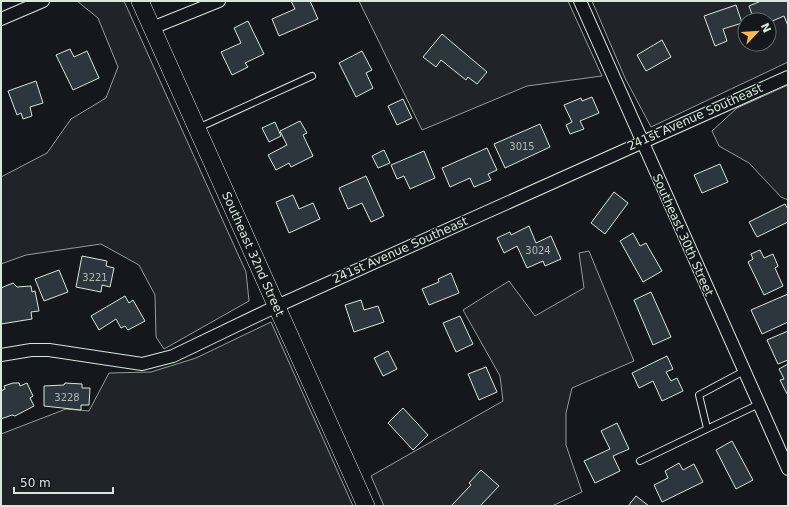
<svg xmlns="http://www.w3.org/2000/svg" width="789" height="507" viewBox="0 0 789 507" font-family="'DejaVu Sans',sans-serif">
  <rect width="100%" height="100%" fill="#14181c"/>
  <path fill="#202428" stroke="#939e99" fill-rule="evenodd" d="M77,1H124L246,272L249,301L164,349L156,337L155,295L139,265L101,244L26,255L1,264V177L47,153L71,119L106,98L118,67L98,18Z
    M359,1H568L602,76L527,86L422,130Z
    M592,1H788V62L651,127L625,78ZM745,20H769V44H745Z
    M788,85V200L781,197L749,163L719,146L712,131L737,108Z
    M589,251L634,361L572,388L566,413V445L582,492L552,506H384L371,476L503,401L500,376L463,310L509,281L535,316L584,288L579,253Z
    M271,322L353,506H1V434L66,409L89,411L109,373L151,372L196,358Z"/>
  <path fill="#2c363c" stroke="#d8e6dc" d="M291,1H310L318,19L279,36L272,19L295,9Z
    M761,1H788V26L784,16L770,22L768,17L754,20L749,6Z
    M736,5L742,23L723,29L727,41L715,46L704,16Z
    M248,21L264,54L245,63L248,67L232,75L221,52L241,43L234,28Z
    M442,34L487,72L477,84L468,77L466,80L441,60L436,67L423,57Z
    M662,40L671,57L646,71L637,55Z
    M70,49L74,57L87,51L99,78L73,90L56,55Z
    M362,51L372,70L366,73L373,88L356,97L339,63Z
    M36,81L43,103L30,107L32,116L23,119L21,113L17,115L8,91Z
    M592,97L599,113L580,121L584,129L570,134L566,125L572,122L564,105L581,98L582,101Z
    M403,99L412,118L397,125L388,106Z
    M300,121L307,133L303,135L313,156L291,167L289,163L276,170L268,155L287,145L280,131Z
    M275,122L281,136L269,142L262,128Z
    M540,124L550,147L505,168L494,144Z
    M487,148L497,170L488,174L491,180L474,187L470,178L450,187L442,168Z
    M384,150L390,163L378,168L372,156Z
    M424,151L435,178L410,189L404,176L397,179L391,165Z
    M720,164L728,182L702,193L694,175Z
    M366,176L384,216L371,222L362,203L348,209L339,188Z
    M614,192L628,203L605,234L591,223Z
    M293,195L299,209L313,203L320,219L289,233L276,202Z
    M785,204L788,209V222L757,237L749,222Z
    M529,226L536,243L551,236L561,259L545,266L543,261L527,268L517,246L504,253L497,238L510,232L511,235Z
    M633,233L640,246L646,243L662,271L643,282L620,241Z
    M760,250L764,258L773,254L778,266L775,268L783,286L764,295L748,262L753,259L751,254Z
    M82,256L107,261L106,266L114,268L110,287L102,285L101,292L76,287Z
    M59,270L68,292L44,301L35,279Z
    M451,273L459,293L429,305L422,289L439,282L438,279Z
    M13,283L17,287L31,286L32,292L35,291L39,311L31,312L32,319L1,324V288Z
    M651,292L671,337L653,345L634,300Z
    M788,294V322L762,334L751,310Z
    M125,296L129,303L133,300L145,321L128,330L125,326L121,328L116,319L99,330L91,316Z
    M361,300L364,310L378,306L384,322L354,332L345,305Z
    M460,316L473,344L456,352L443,323Z
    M788,331V360L778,364L767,340Z
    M388,351L397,369L383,376L374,358Z
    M667,356L673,369L666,372L671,381L677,378L683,391L662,401L653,381L639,388L632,373Z
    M788,364V394H787L780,380L784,379L779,369Z
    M486,367L497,392L479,400L468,374Z
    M13,383H19L20,386L27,383L33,396L30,398L34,406L15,416L12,415L1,419V391L5,389L4,386Z
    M65,383L82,384V388H90L89,405H81V410L44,406V386L64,385Z
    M403,408L428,435L413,450L388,423Z
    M617,423L629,449L613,456L620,471L595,483L584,461L610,449L601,431Z
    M732,441L753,480L736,489L716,450Z
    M679,463L683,470L694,464L703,482L662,502L654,485L668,478L665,471Z
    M481,470L499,486L480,506H451L471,485L469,483Z
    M636,496L649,506H628Z"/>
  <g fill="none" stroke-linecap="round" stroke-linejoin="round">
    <defs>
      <path id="lane" d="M198,128L312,76
        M707,428L699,395L744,371
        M640,461L759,404"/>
      <path id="street" d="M580,1L788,469
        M1,19L43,1
        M152,28L219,1
        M1,355L31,350H49L142,364L173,356L277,306L788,77"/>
      <path id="secondary" d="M140,1L366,506"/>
    </defs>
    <use href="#lane" stroke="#d8e6dc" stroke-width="8"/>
    <use href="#street" stroke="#d8e6dc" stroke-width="14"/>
    <use href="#secondary" stroke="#d8e6dc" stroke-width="18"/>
    <use href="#lane" stroke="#14181c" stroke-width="6"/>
    <use href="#street" stroke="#14181c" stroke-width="12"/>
    <use href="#secondary" stroke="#14181c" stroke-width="17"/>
  </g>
  <g text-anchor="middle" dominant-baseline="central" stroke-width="3" stroke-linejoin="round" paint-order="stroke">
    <g font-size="10" fill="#adbab4">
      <text x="522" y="146">3015</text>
      <text x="538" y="250">3024</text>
      <text x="95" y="277">3221</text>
      <text x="67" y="397">3228</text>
    </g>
    <g font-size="12" fill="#d8e6dc" stroke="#14181c">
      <text transform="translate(695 117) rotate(-24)">241st Avenue Southeast</text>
      <text transform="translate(683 235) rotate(66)">Southeast 30th Street</text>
      <text transform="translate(400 250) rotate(-24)">241st Avenue Southeast</text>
      <text transform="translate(253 254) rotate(66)">Southeast 32nd Street</text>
    </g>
  </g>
  <rect width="789" height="507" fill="none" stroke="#d8e6dc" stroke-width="4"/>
  <g transform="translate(757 32) rotate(65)"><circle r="19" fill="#14181c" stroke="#626a69"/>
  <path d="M0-3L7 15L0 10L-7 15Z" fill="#ffb74d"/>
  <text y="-6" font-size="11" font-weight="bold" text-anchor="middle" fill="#d8e6dc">N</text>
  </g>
  <path d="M14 487v6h99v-6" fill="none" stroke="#d8e6dc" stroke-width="2"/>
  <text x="20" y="487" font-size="12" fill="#d8e6dc" stroke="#14181c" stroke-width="3" paint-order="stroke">50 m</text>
</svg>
